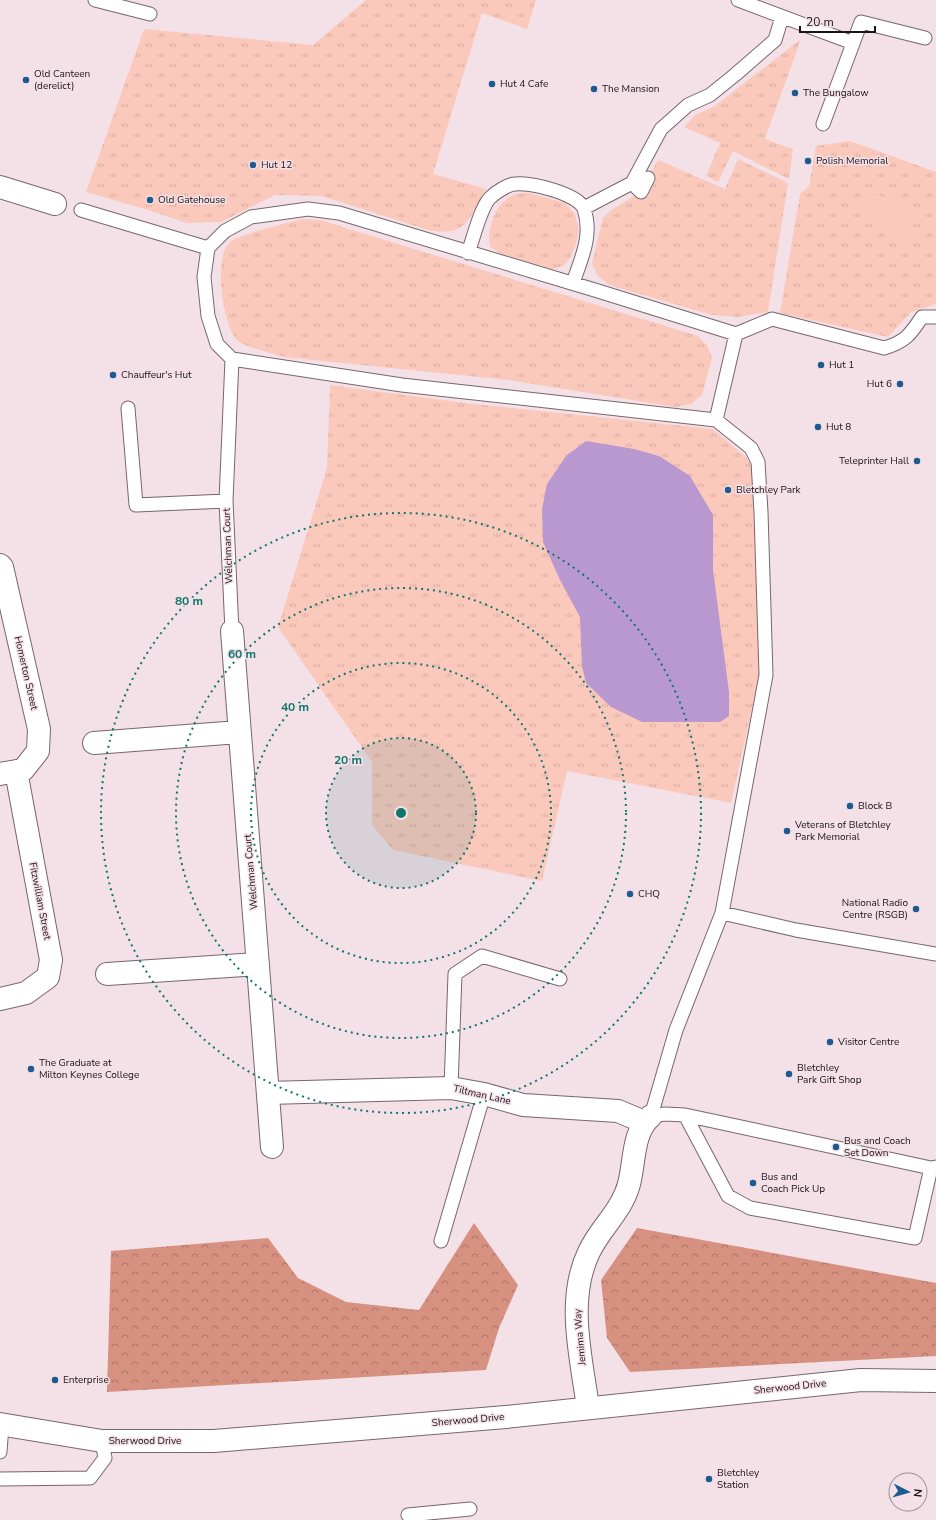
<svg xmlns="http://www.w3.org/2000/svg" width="936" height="1520" viewBox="0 0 936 1520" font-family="'Nunito Sans',sans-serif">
  <defs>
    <pattern id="grass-tufts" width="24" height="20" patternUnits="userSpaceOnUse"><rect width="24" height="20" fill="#fbc9bc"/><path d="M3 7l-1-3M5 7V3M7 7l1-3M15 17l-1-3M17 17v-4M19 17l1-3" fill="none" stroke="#d7aca1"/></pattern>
    <pattern id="forest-crowns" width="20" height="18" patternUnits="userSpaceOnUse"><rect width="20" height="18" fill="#d79180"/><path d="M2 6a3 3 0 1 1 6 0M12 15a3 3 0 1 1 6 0" fill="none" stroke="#ae7568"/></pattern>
  </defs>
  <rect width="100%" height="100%" fill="#f4e0e7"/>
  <path fill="url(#grass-tufts)" d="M366,0H536L527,29L482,13L433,174L486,189C469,218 467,238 428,230L322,196L275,195L221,222L187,223L148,210L86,192L144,29L313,45Z
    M801,39L765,139L793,149L789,179L733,151L718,182L706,176L720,143L684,127L695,115L715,106Z
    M850,141L936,172V304L911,312L888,337L780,313L800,194L809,186L816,146Z
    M738,159L788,183L768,312L737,317L712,315L609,285L597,275L592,263L603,218L611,210L641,192L658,160L725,189Z
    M529,193L565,203L575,214L579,230L576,244L570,258L563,266L553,269L500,254L490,246C487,228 496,200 516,194C520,193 525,193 529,193Z
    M301,219L320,220L698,336L707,345L712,358L702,395L691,404L675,407L508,380L284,357C272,353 245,348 236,339C223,323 213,259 229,243C239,234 286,224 301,219Z
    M330,385L465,403L713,429L747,458L756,475L759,677L731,803L567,771L542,881L393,850L372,825V762L278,627L327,468Z"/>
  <path fill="url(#forest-crowns)" d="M474,1223L518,1285L499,1328L486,1370L107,1392L111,1251L268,1238L298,1278L346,1302L419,1310Z
    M637,1228L936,1283V1356L630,1372L607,1338L601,1280Z"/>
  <path fill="#fbc9bc" d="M871,192L919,213L908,239L860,219Z"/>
  <path fill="#b997cf" d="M586,441L634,449L659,456L690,476L713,515V570L729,692V716L720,722H642L611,707L586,683L582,666L580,617L560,580L543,542L542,509L547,484L566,456Z"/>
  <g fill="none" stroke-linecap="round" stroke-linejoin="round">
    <defs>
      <path id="service" d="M95,0L150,14
        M738,0L853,43
        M823,124L861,22L925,38
        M632,183L641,192L648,178
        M584,208L632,183L661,129L688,105L710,95L736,74L775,40L782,17
        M81,210L208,248
        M468,253C473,240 481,205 491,197C496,192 509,184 515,184C531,182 579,194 584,209C593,235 581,259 573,283
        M736,334L716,420L751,448L758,462L761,512L766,675L722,913L676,1030L651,1116L665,1114L685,1115L931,1168L936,1167
        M128,408L136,505L226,501
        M716,420L402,385L232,359L217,344L208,316L204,277L208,248L225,231L251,217L308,209L339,213L598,291L736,334L772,319L884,348C905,342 910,335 922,317H936
        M232,631L226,501L232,359
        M722,913L796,930L936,954
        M451,1088L455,974L482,956L560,979
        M685,1115L728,1196L750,1208L915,1238L931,1168
        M441,1241L484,1094
        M0,1452L2,1425
        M0,1479L90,1478L105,1458L102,1441
        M408,1515L470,1509"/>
      <path id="minor" d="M0,187L55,204
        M0,565L2,567L39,729L38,751L23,770L0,774
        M232,631L272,1147
        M94,743L239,732
        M107,974L258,964
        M0,999L26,993L48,977L51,960L16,771
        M268,1093L451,1088L484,1094L523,1105L618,1111L644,1122
        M588,1407C581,1357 566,1299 589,1252C600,1228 622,1211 629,1184C635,1162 632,1132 651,1116"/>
      <path id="tertiary" d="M0,1424L102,1441H214L506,1417L861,1380L936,1381"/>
    </defs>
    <use href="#service" stroke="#77666d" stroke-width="15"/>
    <use href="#minor" stroke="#77666d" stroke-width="24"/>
    <use href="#tertiary" stroke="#77666d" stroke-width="24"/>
    <use href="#service" stroke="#fff" stroke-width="13"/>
    <use href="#minor" stroke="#fff" stroke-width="22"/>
    <use href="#tertiary" stroke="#fff" stroke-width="22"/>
  </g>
  <circle cx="401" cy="813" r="75" fill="#0f766e" fill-opacity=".12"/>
  <g fill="none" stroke="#0f766e" stroke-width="2" stroke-dasharray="2 4">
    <circle cx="401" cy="813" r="75"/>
    <circle cx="401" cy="813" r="150"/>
    <circle cx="401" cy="813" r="225"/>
    <circle cx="401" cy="813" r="300"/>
  </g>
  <g fill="#1d5a90" stroke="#f4e0e7" stroke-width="1.5">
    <circle cx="26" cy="80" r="4"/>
    <circle cx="492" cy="84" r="4"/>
    <circle cx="594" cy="89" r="4"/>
    <circle cx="795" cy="93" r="4"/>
    <circle cx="808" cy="161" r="4"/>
    <circle cx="253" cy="165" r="4"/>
    <circle cx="150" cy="200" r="4"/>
    <circle cx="821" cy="365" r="4"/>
    <circle cx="113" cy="375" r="4"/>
    <circle cx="900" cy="384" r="4"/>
    <circle cx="818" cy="427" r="4"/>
    <circle cx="917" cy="461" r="4"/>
    <circle cx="728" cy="490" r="4"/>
    <circle cx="850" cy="806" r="4"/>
    <circle cx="787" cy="831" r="4"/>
    <circle cx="630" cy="894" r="4"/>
    <circle cx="916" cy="909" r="4"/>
    <circle cx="830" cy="1042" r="4"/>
    <circle cx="31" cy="1069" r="4"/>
    <circle cx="789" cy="1074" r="4"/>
    <circle cx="836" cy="1147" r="4"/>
    <circle cx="753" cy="1183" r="4"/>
    <circle cx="55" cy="1380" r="4"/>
    <circle cx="709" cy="1479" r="4"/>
  </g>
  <g text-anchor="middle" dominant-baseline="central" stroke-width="3" stroke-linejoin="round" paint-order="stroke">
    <g font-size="10" fill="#1a1416" stroke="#f4e0e7" text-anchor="start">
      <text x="34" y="74">Old Canteen<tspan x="34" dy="12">(derelict)</tspan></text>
      <text x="500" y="84">Hut 4 Cafe</text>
      <text x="602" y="89">The Mansion</text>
      <text x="803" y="93">The Bungalow</text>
      <text x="816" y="161">Polish Memorial</text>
      <text x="261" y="165">Hut 12</text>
      <text x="158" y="200">Old Gatehouse</text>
      <text x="829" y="365">Hut 1</text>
      <text x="121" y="375">Chauffeur's Hut</text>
      <text x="892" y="384" text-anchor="end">Hut 6</text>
      <text x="826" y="427">Hut 8</text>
      <text x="909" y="461" text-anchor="end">Teleprinter Hall</text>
      <text x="736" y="490">Bletchley Park</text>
      <text x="858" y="806">Block B</text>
      <text x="795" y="825">Veterans of Bletchley<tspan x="795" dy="12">Park Memorial</tspan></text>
      <text x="638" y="894">CHQ</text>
      <text x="908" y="903" text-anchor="end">National Radio<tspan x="908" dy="12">Centre (RSGB)</tspan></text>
      <text x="838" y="1042">Visitor Centre</text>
      <text x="39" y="1063">The Graduate at<tspan x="39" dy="12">Milton Keynes College</tspan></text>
      <text x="797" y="1068">Bletchley<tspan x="797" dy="12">Park Gift Shop</tspan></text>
      <text x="844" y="1141">Bus and Coach<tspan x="844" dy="12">Set Down</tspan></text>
      <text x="761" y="1177">Bus and<tspan x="761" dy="12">Coach Pick Up</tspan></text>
      <text x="63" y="1380">Enterprise</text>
      <text x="717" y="1473">Bletchley<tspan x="717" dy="12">Station</tspan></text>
    </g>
    <g font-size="10" fill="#1a1416" stroke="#f4e0e7">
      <text transform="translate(228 546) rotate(-92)">Welchman Court</text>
      <text transform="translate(26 673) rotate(77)">Homerton Street</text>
      <text transform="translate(251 872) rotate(-95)">Welchman Court</text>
      <text transform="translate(40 901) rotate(79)">Fitzwilliam Street</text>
      <text transform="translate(482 1095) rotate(13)">Tiltman Lane</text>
      <text transform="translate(580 1337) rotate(-95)">Jemima Way</text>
      <text transform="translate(790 1387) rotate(-6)">Sherwood Drive</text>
      <text transform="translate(468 1420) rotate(-5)">Sherwood Drive</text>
      <text x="145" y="1441">Sherwood Drive</text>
    </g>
  </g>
  <circle cx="401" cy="813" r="6" fill="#0f766e" stroke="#f4e0e7" stroke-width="2"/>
  <g font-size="12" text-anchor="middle" font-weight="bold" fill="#0f766e" stroke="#f4e0e7" stroke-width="3" stroke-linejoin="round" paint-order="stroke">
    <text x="189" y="605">80 m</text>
    <text x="242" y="658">60 m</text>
    <text x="295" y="711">40 m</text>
    <text x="348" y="764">20 m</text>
  </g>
  <g transform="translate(908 1492) rotate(96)"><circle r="19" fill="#f4e0e7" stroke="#9d8e93"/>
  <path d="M0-3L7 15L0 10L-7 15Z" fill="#1d5a90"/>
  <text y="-6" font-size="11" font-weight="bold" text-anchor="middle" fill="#1a1416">N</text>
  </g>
  <path d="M800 26v6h75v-6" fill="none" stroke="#1a1416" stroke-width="2"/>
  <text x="806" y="26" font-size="12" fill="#1a1416" stroke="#f4e0e7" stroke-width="3" paint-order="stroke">20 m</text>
</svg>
